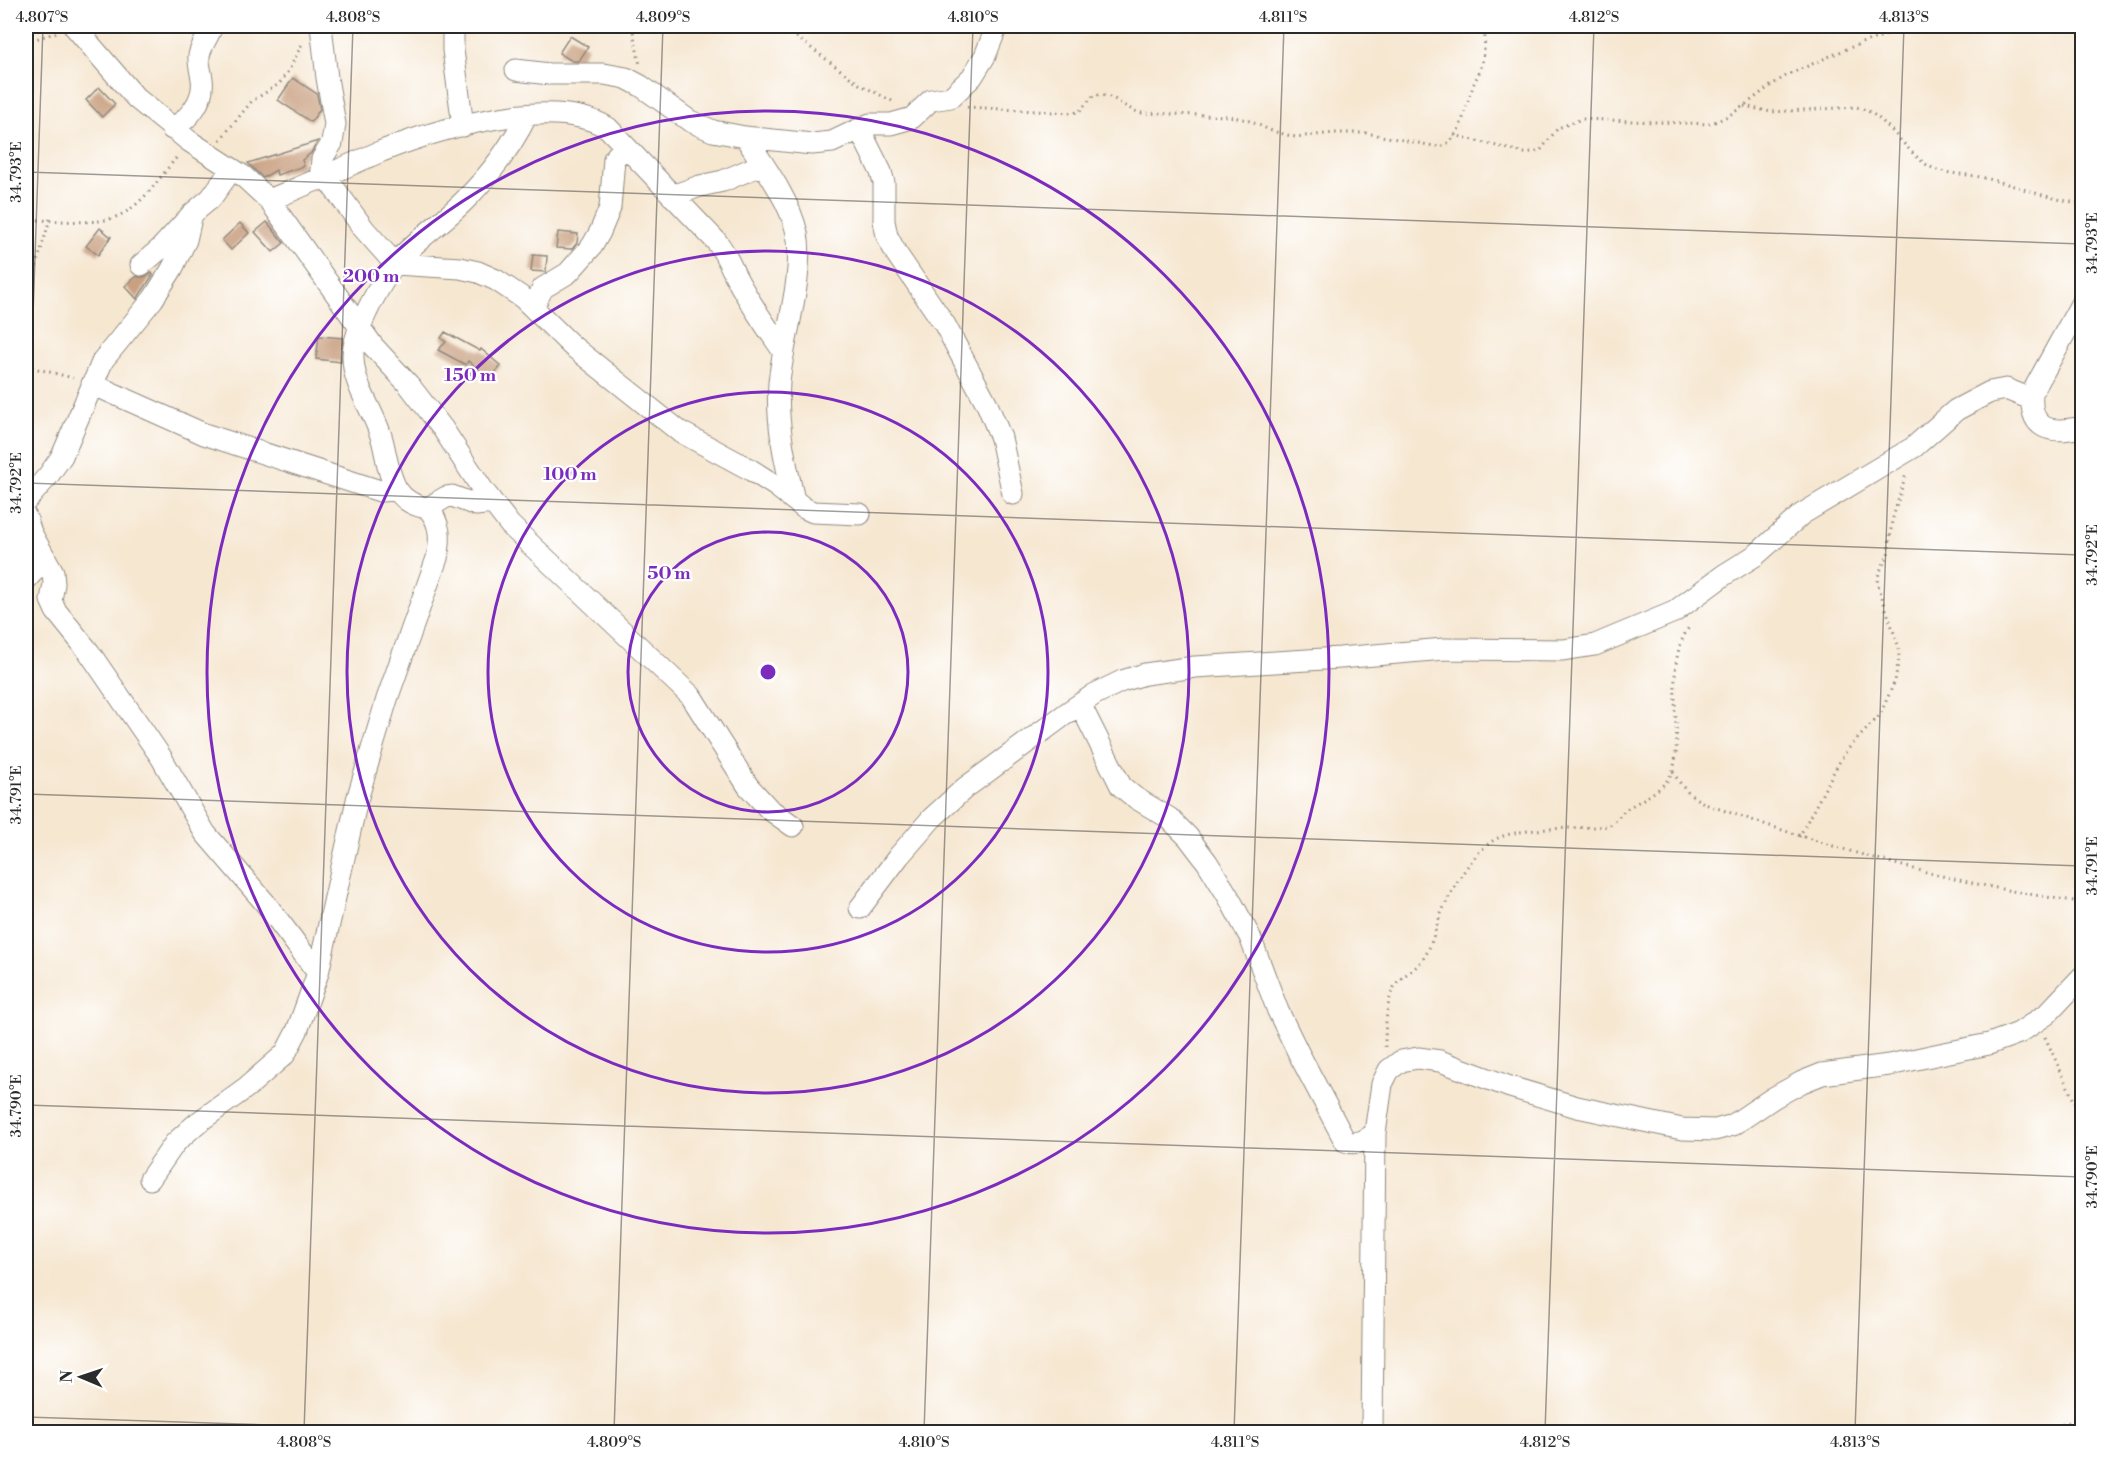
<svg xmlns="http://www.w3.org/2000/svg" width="2108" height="1458" viewBox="0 0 2108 1458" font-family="'Libre Bodoni',serif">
  <rect width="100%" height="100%" fill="#fff"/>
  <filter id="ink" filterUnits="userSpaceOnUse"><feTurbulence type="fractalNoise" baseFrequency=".0167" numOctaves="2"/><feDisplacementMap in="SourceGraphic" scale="12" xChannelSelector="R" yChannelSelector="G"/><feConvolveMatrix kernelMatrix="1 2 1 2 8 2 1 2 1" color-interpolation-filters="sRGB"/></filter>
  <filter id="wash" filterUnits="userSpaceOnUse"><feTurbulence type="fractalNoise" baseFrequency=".008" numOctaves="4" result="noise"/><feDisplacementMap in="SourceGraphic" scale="24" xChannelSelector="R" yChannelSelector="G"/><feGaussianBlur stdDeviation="1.35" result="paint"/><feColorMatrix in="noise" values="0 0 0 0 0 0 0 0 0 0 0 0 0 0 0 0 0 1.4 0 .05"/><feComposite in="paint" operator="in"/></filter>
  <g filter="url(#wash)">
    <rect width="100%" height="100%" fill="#f6e7d1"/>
    <g id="blocks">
      <path fill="#c9a081" d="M570,36L588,47L579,61H572L559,53Z
        M293,78L317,94L320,109L311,122L278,100Z
        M99,87L115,104L102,117L86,100Z
        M318,141L311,153L302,160L304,166L277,175L276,170L263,178L248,163Z
        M267,222L284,243L273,252L255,232Z
        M240,223L249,233L231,250L222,240Z
        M100,228L111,237L98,255L86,246Z
        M558,232L578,234L577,243L572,249L556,248Z
        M533,255L547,256L546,272L531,271Z
        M152,273L153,275L137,299L125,286L136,277H144Z
        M445,332L480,351L481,349L501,366L490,379L468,361L466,365L438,350L446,342L441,338Z
        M319,336L343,338L341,362L316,359Z"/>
    </g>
  </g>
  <g filter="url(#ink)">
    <use href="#blocks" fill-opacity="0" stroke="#90897e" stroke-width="1.5"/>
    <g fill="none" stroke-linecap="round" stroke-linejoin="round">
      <defs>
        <path id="minor" d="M74,26L136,98L189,141L243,176L269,200L373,346L409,385L443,429L483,490L510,525L691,696L748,786L769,809L793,826
          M453,26V50L463,126
          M516,70L549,74H604L626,78L641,86L690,121L713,131L745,137L812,144L832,142L870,124H891L912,118L931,100L951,97L972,77L985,56L997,26
          M172,129C189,119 205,100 202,79C201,71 198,64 199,56C201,45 209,36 212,26
          M860,130L881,172L884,183V221L887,236L896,253L945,325L987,404L1001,438L1013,494
          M745,137C763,164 790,201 797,233C805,275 783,339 779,383C776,422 785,461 794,500
          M326,177L364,229L395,264L460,268L478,272L496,280L523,298L571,345L679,431L751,470L776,486L804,508L813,512L860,514
          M320,180L322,159L332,143L335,124L327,78L321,26
          M672,196L700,186L723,181L763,164
          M269,200C307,185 344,167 382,151C438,129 554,94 608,128L716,241C725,252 729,262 735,275C748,301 766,326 783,351
          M141,265L160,249L192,214L211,198L232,169
          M2082,302L2032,393C2029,431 2051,434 2082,427
          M533,307L543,288L568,273L592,246L600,232L610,208L614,159L625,146
          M92,384L204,434L380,491L396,490
          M26,501L48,476L62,456L103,360L153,299L172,269L186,240L192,214
          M492,503L476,505L452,496L446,497L428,508C392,503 390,474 383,443C376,412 352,387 353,354C354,339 361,324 367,311C375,295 384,278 395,264C415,240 444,222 466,199C491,174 511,147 527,115
          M26,517L31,533L53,572L54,584L51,600L56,611L89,652L161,757L205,833L266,904L318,973
          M26,580L45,558
          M1080,704L1121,786L1134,797L1169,818L1188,837L1207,862L1228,896L1250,937L1278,1011L1299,1054L1345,1141C1357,1146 1366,1140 1375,1133
          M860,908L899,856L932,818L965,788L1067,713L1095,694L1122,681L1145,674L1195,667L1340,658L1444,649L1563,650L1595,645L1674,612L1724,575L1756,555L1802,514L1914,447L1956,410L1990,392L2006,389L2031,399
          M150,1179L175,1143L196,1124L247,1087L285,1054L297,1031L318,973L357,800L372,749L387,699L437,558C441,538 441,524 428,508
          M1372,1432L1375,1133L1382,1084L1389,1070L1401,1061L1418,1058L1440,1061L1510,1087L1577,1107L1682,1129L1715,1130L1733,1125L1773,1098L1802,1082L1822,1074L1889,1065L1935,1055L1989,1044L2019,1033L2047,1014L2082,977"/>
      </defs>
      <use href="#minor" stroke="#90897e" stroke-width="23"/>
      <path stroke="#90897e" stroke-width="3" stroke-dasharray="1.5 4.5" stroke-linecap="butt" d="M632,26L640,65
        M782,26L859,84L894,102
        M26,42L58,32
        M1744,106L1771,112L1856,107C1884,112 1903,149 1927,165C1942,175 1963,173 1980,177C2015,184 2047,200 2082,203
        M967,107L1071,113L1079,112L1094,95C1114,92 1124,110 1142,113L1229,116L1247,120L1272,131L1295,137L1335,133H1366L1439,147C1463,141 1464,107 1472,89C1474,81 1479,75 1481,67C1485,54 1484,39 1486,26
        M1454,135L1524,153L1540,151L1558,128L1582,119L1708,124C1741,115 1763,86 1794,72C1815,63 1836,53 1857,45C1872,38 1887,38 1898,26
        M220,140L252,101L279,84L289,70L303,42
        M26,220C48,219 90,225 109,219C139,212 158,179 177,157
        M26,301L50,219
        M26,366L73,378
        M1673,772C1684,790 1689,796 1708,805C1830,847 1954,886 2082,902
        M1799,837L1837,766L1847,750L1880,715L1895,681L1899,657L1898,645L1877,582L1879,573L1888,555L1892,521L1906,474
        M2045,1037L2082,1118
        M1385,1047C1385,1031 1386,998 1396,984C1403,974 1418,969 1425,956C1434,941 1436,924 1443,909C1454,886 1470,857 1491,842C1512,826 1579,829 1608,826C1617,822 1620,813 1628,808C1641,800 1656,793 1666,782C1692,754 1657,669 1690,626
        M2039,1432L2082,1418"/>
      <use href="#minor" stroke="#fff" stroke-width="21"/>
    </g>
  </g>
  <path fill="none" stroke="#2b2b2b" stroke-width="1.5" stroke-opacity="0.45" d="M26,172L2082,244M26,483L2082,555M26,517L43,26M26,794L2082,866M26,1105L2082,1177M26,1417L479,1432M304,1432L353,26M614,1432L663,26M924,1432L973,26M1234,1432L1284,26M1545,1432L1594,26M1855,1432L1904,26"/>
  <g fill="none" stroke="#7b2cbf" stroke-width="3">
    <circle cx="768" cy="672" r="140"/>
    <circle cx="768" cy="672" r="280"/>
    <circle cx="768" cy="672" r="421"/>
    <circle cx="768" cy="672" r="561"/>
  </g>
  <circle cx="768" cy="672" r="9" fill="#7b2cbf" stroke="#fff" stroke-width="3"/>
  <g font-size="18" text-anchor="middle" font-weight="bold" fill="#7b2cbf" stroke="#fff" stroke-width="4.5" stroke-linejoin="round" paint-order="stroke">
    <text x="371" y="282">200 m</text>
    <text x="470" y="381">150 m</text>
    <text x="570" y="480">100 m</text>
    <text x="669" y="579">50 m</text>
  </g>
  <rect width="2108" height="1458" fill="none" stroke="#fff" stroke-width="66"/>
  <g transform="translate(81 1377) rotate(272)" stroke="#ffffff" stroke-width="4.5" paint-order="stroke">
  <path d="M0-4.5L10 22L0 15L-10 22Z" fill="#2b2b2b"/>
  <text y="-9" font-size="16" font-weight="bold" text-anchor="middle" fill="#2b2b2b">N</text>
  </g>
  <rect x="33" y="33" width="2042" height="1392" fill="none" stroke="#2b2b2b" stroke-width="2"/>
  <g font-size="15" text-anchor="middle" fill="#2b2b2b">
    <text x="42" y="22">4.807°S</text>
    <text x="353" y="22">4.808°S</text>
    <text x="663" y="22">4.809°S</text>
    <text x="973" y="22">4.810°S</text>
    <text x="1283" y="22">4.811°S</text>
    <text x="1594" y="22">4.812°S</text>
    <text x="1904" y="22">4.813°S</text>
    <text transform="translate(16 172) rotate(-90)" y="5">34.793°E</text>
    <text transform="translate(2092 243) rotate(-90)" y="5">34.793°E</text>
    <text transform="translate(16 483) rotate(-90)" y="5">34.792°E</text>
    <text transform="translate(2092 555) rotate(-90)" y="5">34.792°E</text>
    <text transform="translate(16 795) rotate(-90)" y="5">34.791°E</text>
    <text transform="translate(2092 866) rotate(-90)" y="5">34.791°E</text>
    <text transform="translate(16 1106) rotate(-90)" y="5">34.790°E</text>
    <text transform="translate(2092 1177) rotate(-90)" y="5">34.790°E</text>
    <text x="304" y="1447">4.808°S</text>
    <text x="614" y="1447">4.809°S</text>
    <text x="924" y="1447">4.810°S</text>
    <text x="1235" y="1447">4.811°S</text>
    <text x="1545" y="1447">4.812°S</text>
    <text x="1855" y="1447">4.813°S</text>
  </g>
</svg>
